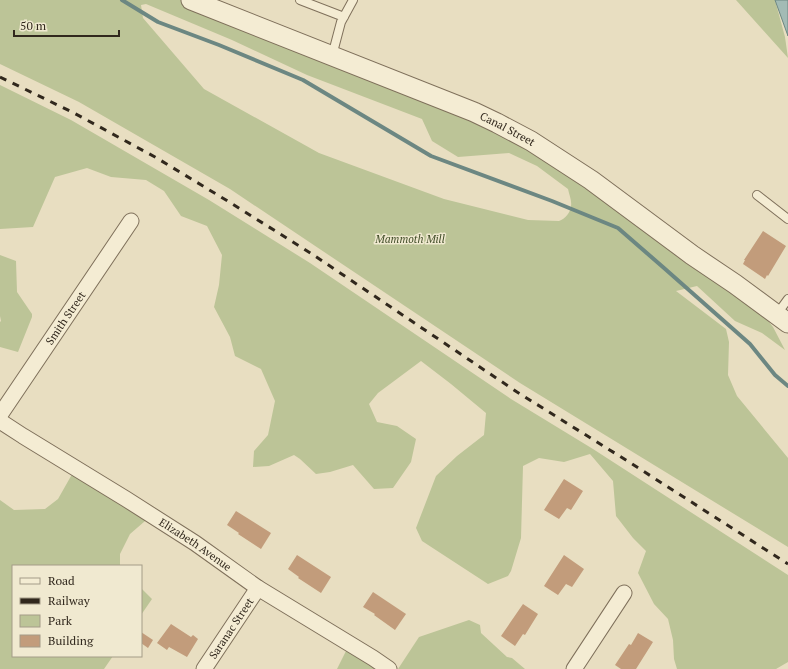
<svg xmlns="http://www.w3.org/2000/svg" width="788" height="669" viewBox="0 0 788 669" font-family="'PT Serif',serif">
  <rect width="100%" height="100%" fill="#e8dec1"/>
  <path fill="#bcc497" fill-rule="evenodd" d="M0,0H199L489,121L758,308L773,327L785,350L762,333L735,321L697,286L676,291L726,329L729,342L728,375L737,396L788,458V547L520,383L230,189L79,102L0,64ZM146,4L232,40L307,75L422,119L432,141L458,157L509,153L537,166L568,189C569,194 572,201 571,206C571,212 565,219 559,221L528,220L444,199L319,153L204,89L143,18L141,5Z
    M736,0H775L785,37L788,58Z
    M0,85L71,120L209,200L310,263L511,399L593,449L788,575V662L776,669H677L674,659L673,640L668,619L654,604L638,573L646,551L633,538L616,516L613,481L590,454L564,462L539,458L523,466L521,538L511,571L508,576L488,584L422,541L416,528L436,476L457,456L484,435L486,413L451,384L421,361L378,393L369,404L377,422L397,426L416,439L411,462L393,488L374,489L353,465L330,472L316,474L300,459L294,455L269,466L253,467L254,451L268,435L275,401L261,369L235,356L230,337L214,307L219,285L222,255L207,226L181,216L164,191L146,180L111,177L87,168L55,177L33,227L0,229Z
    M0,255L16,261L17,292L32,314V317L18,352L0,347V322L1,321L0,316Z
    M75,469L152,515L130,534L120,554V566H13V656H113L104,669H0V500L14,510L45,509L58,499Z
    M141,588L152,599L141,615Z
    M469,620L480,625L481,633L507,657L512,658L525,669H398L419,637Z
    M349,645L393,669H337Z"/>
  <path fill="#a3bbb5" stroke="#6c8782" d="M775,0H788V36Z"/>
  <g fill="none" stroke-linecap="round" stroke-linejoin="round">
    <path stroke="#6c8782" stroke-width="4" d="M122,0L158,22L219,45L303,80L431,156L552,201L618,228L664,268L750,344L775,375L788,386"/>
  </g>
  <path fill="#c29c7b" d="M763,231L786,246L768,276L767,275L765,279L743,264L745,260H744Z
    M564,479L583,491L571,510L567,508L559,519L544,510Z
    M236,511L271,533L261,549L238,534L239,533L227,525Z
    M297,555L331,577L321,593L298,578L299,577L288,569Z
    M564,555L584,569L572,587L566,584L558,595L544,586Z
    M373,592L406,614L395,630L374,615L375,614L363,607Z
    M523,604L538,614L525,635L523,634L515,646L501,636Z
    M171,624L191,637L193,635L198,639L187,657L169,647L167,650L157,643Z
    M141,632L153,640L148,648L141,643Z
    M638,633L653,642L636,669H621L615,665L629,644L631,645Z"/>
  <g fill="none" stroke-linecap="round" stroke-linejoin="round">
    <defs>
      <path id="service" d="M300,0L344,17
        M332,56L341,22L353,0
        M757,195L788,219
        M777,314L788,299"/>
      <g id="minor">
        <path id="s1" d="M0,415L131,221"/>
        <path id="s2" d="M0,421L23,436L126,499L195,543L258,588L373,658L389,669"/>
        <path id="s3" d="M204,669L258,588"/>
        <path d="M574,669L624,593"/>
      </g>
      <g id="tertiary">
        <path id="s4" d="M191,0L474,112L497,123L531,141L591,180L692,255L735,284L788,323"/>
      </g>
    </defs>
    <use href="#service" stroke="#7f705b" stroke-width="10"/>
    <use href="#minor" stroke="#7f705b" stroke-width="17"/>
    <use href="#tertiary" stroke="#7f705b" stroke-width="21"/>
    <use href="#service" stroke="#f4ecd3" stroke-width="8"/>
    <use href="#minor" stroke="#f4ecd3" stroke-width="15"/>
    <use href="#tertiary" stroke="#f4ecd3" stroke-width="19"/>
    <path stroke="#31281d" stroke-width="3" stroke-dasharray="7 7" stroke-linecap="butt" d="M0,77L74,113L155,157L226,200L312,254L517,392L629,462L788,564"/>
  </g>
  <g text-anchor="middle" dominant-baseline="central" stroke-width="3" stroke-linejoin="round" paint-order="stroke">
    <g font-size="11" fill="#31281d" stroke="#f0e9d0">
      <text stroke="none"><textPath href="#s4" startOffset="342">Canal Street</textPath></text>
      <text stroke="none"><textPath href="#s1" startOffset="117">Smith Street</textPath></text>
      <text stroke="none"><textPath href="#s2" startOffset="231">Elizabeth Avenue</textPath></text>
      <text stroke="none"><textPath href="#s3" startOffset="49">Saranac Street</textPath></text>
    </g>
    <g font-size="11" font-style="italic" fill="#3f4b26" stroke="#f0e9d0">
      <text x="410" y="239">Mammoth Mill</text>
    </g>
  </g>
  <rect x="12" y="565" width="130" height="92" fill="#f0e9d0" stroke="#a49c88"/>
  <rect x="20" y="578" width="20" height="6" fill="#f4ecd3" stroke="#a49c88"/>
  <text x="48" y="585" font-size="12" fill="#31281d">Road</text>
  <rect x="20" y="598" width="20" height="6" fill="#31281d" stroke="#a49c88"/>
  <text x="48" y="605" font-size="12" fill="#31281d">Railway</text>
  <rect x="20" y="615" width="20" height="12" fill="#bcc497" stroke="#a49c88"/>
  <text x="48" y="625" font-size="12" fill="#31281d">Park</text>
  <rect x="20" y="635" width="20" height="12" fill="#c29c7b" stroke="#a49c88"/>
  <text x="48" y="645" font-size="12" fill="#31281d">Building</text>
  <path d="M14 30v6h105v-6" fill="none" stroke="#31281d" stroke-width="2"/>
  <text x="20" y="30" font-size="12" fill="#31281d" stroke="#f0e9d0" stroke-width="3" paint-order="stroke">50 m</text>
</svg>
